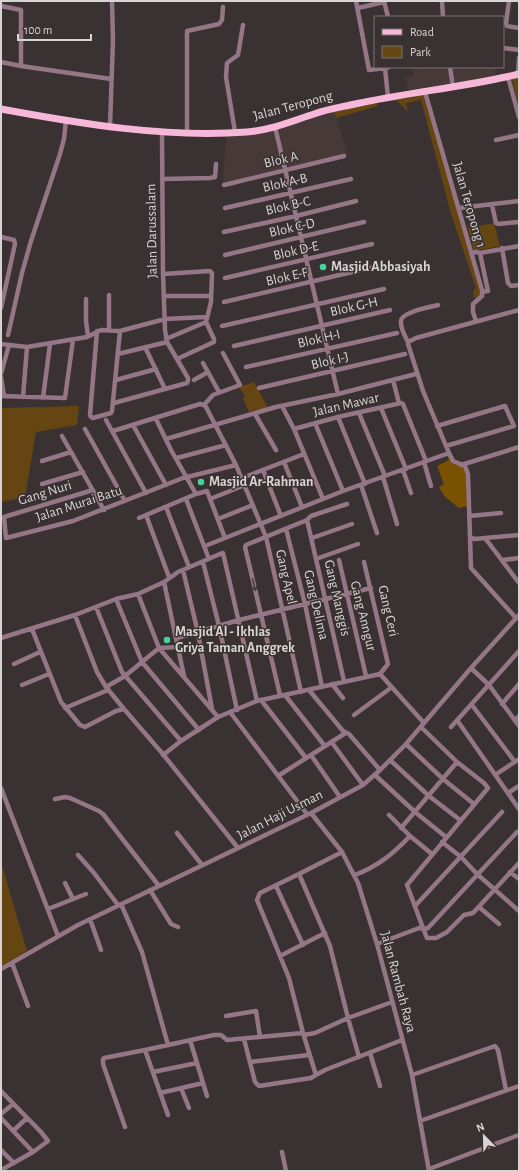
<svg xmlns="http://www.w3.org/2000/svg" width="520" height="1172" viewBox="0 0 520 1172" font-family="'Alegreya Sans',sans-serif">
  <rect width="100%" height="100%" fill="#3a3232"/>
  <path fill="#483939" d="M426,67H448L451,84L408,90L406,77L414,76L413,69Z
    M452,67H495V77L455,85Z
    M334,112L348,154L223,183L226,136L257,134L272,131Z"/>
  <path fill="#654612" d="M519,76V110L512,79Z
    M422,95H425L481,291L479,296L474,298L473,291L476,288L451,214L421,100L406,103L408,112L396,100Z
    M377,103L378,106L336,118L334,112Z
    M494,223L500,246L474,251L468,228Z
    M254,382L268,408L249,412L243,398L245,396L239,387Z
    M79,406L77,425L36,432L25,497L1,502V408Z
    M1,862L27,951L1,966Z"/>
  <path fill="#7a5100" d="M447,456L463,467L466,474L467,506L459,508L444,496L439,487L444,484L437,466L449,460Z"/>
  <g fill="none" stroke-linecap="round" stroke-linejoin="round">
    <path stroke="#957686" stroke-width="4.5" d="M356,1L369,70L385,68
      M384,1L388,17
      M442,1L443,17
      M509,1L506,23L507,26L519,28
      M1,6L21,10V66L1,62
      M358,8L384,2
      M503,48L519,50
      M21,66L111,79
      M450,67L453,87
      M518,74L519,58
      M508,77L519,117
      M425,92L482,290V296L473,304V312L476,321
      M388,97L385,68L389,67
      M110,126L113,40L112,1
      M275,127L338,394
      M235,132L226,77L227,63L238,55L243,25
      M187,133V31L219,24L222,20L223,7
      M496,140L519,135
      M162,179L210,178L215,177L216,164
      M224,185L344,156
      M492,205L496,223L498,224L519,222
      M225,208L351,179
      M459,208L519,201
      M224,232L296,216L356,201
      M1,237L14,240L15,244L1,308
      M502,248L508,283L511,286L519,285
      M472,253L476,252L480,253L519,246
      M480,253L488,291L482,292
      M225,255L364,222
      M163,274L210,271L212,273L211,302L206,322L166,339
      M225,278L372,244
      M164,296H211
      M86,299V321L88,336
      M224,302L378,266
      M222,326L384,289
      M109,330V295
      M97,331L90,415L91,417L93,418L111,413L112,411L120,331
      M8,335L22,273L31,241L60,154L64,139L66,120
      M408,342C405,336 400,328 401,321C401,312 430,307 438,305
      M1,344L27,347L87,337L101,330L120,331L165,319L206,317
      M234,346L390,310
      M118,354L167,342L165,330L163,274L162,132
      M177,359L214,342V339L206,322
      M203,363L219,392
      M246,367L397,333
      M1,374L9,345
      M1,377L4,396
      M116,380L156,369
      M194,380L208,372
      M393,380L399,403
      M259,388L405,354
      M165,389L187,383L188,381V378L167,342
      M1,396L65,398L73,340
      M23,397L27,347
      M43,398L50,344
      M114,403L165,389L145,347
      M204,405L213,395L240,385L223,353
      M282,406L294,429L323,499
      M381,408L406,469
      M359,413L385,476
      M255,414L276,450
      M338,417L365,484
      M156,419L171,450L196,494
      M106,420L146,493
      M315,423L343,491
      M133,425L166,485
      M437,426L505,406L514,426L446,446
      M85,429L125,501
      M294,429L338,417L401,403L403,404L426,461
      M113,431L200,404L204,405L206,407L236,465L266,537L301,692
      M62,436L104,510
      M166,439L276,407L338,394L416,374
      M177,458L226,445
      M42,461L71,452
      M284,462L302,507
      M424,462L431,486
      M461,465L519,447
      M263,470L281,516
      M403,470L411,493
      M383,477L397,524
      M242,478L304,454
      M42,484L83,472
      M361,485L377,533
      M93,490L4,517L6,538L73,521L183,478L236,465
      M186,499L209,559
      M210,499L245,485
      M166,507L189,567
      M146,515L169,577
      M469,516L501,513
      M139,518L196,494L207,491L225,538
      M218,519L253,505
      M307,520L344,681
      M286,529L305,604L322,687
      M312,538L352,524
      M471,538L475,539L485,538L519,583
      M485,538L519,535
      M205,546L343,491L449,453
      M316,559L358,544
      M339,560L366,676
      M503,560L519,558
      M203,562L219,626L237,710
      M183,570L198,633L212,709
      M164,582L184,676
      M138,594L159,648L218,717
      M116,599L142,662L199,730
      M96,607L122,672L181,741
      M75,615L97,672L106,687L124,709
      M516,618L471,568L468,474L465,466L453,461L449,453L423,391L408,344V342L416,338L519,310
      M32,629L61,702L80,725L85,727L116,711L124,709L162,753L238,848
      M1,638L75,615L116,599L138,594L164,582L178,572L220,554L223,553L257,701
      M177,638L239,620L371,588
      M14,664L40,652
      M471,668L489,685L519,726
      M380,674L424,723
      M332,684L343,698
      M22,685L49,674
      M106,687L125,676L159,648L178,647
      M280,695L245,547L246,545L307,520L311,516L347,504
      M285,695L324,745
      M261,700L306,758
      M502,704L519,684
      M472,705L515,762
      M65,708L108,690
      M230,712L307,814
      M354,715L392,687
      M457,720L519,809
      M515,721L519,716
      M421,727L457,762L484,783L488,788L407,885L423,928L427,938H436L447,932L464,915L473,913L519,863
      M451,727L519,651
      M343,731L349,734L380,770
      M333,744L363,785
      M406,744L443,779L474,804
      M163,755L181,741L218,717L257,701L380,674L388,664L364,562
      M313,758L340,797
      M390,760L429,796L460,820
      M375,775L415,812L446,837
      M495,775L519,759
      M278,776L344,734L343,731L309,690
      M1,788L58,936
      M508,793L519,786
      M55,799L65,797L70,798L99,811L103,814L159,886
      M311,813L342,852L358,883L377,944L412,1075L429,1171
      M389,815L410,836L432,854
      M401,828L457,762
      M177,833L202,865
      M442,842L461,857L477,874L519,911
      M342,852L299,874L330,946L348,1018L359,1057
      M78,855L94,873L118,905
      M510,872L519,879
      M299,874L260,893L257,900L289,978L303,1033L316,1075L325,1070L402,1040
      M355,875C378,866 393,854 410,836
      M65,883L73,899
      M276,886L303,945
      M150,890L171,924L178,927
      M121,904L142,952L168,1045
      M415,906L502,812
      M479,907L499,924
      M48,909L86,894
      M90,919L101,950
      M377,944L419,928L425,929L428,928L517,832
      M280,956L325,933
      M12,963L28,1006
      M1,969L78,925L311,813L363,785L380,770L406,744L471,668L519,615
      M226,1016L256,1011L260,1037
      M304,1035L315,1033L348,1018L392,1002
      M244,1039L255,1082L259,1086L311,1078L316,1075
      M190,1040L207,1096
      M145,1050L168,1115
      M370,1053L380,1086
      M250,1062L309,1055
      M153,1072L197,1063
      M412,1075L495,1046L498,1050L506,1090
      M181,1088L189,1108
      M1,1091L41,1132L48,1141L33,1152L1,1170
      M160,1093L203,1083
      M1,1114L13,1104
      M1,1118L33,1152
      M420,1121L519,1086
      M125,1127L103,1064V1059L104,1058L145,1050L214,1035H221L227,1040L303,1033
      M13,1131L27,1118
      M1,1150L14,1163
      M282,1152L286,1171
      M429,1169L519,1135"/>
    <path stroke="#f7b7d9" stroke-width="7" d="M1,109C82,124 165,138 247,132C271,130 292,121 314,114C328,109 342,107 355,104C410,92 465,87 519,74"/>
  </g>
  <defs><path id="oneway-shaft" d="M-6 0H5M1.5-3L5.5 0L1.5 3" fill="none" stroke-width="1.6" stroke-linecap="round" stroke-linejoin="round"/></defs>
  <use stroke="#483c3f" href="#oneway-shaft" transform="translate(254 585) rotate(77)"/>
  <g fill="#45d49f" stroke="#3a3232" stroke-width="1.5">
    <circle cx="323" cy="267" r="4"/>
    <circle cx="201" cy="482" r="4"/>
    <circle cx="167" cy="640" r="4"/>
  </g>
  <g text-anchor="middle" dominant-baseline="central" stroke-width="3" stroke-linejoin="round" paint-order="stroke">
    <g font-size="14" fill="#d9d4d4" stroke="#3a3232">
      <text transform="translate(293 106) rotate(-15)">Jalan Teropong</text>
      <text transform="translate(281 160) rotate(-13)">Blok A</text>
      <text transform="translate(285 183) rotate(-13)">Blok A-B</text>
      <text transform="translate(469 205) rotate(74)">Jalan Teropong 1</text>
      <text transform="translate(288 206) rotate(-13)">Blok B-C</text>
      <text transform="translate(292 228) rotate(-13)">Blok C-D</text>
      <text transform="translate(152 231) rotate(-91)">Jalan Darussalam</text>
      <text transform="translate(296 251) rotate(-13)">Blok D-E</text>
      <text transform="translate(287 277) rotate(-13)">Blok E-F</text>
      <text transform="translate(354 307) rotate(-13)">Blok G-H</text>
      <text transform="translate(319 339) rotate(-13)">Blok H-I</text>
      <text transform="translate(330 361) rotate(-13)">Blok I-J</text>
      <text transform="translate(346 405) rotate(-13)">Jalan Mawar</text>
      <text transform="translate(45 493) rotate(-17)">Gang Nuri</text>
      <text transform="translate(79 504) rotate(-18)">Jalan Murai Batu</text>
      <text transform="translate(286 577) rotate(77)">Gang Apel</text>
      <text transform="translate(337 598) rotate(77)">Gang Manggis</text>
      <text transform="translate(316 605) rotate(77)">Gang Delima</text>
      <text transform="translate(388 611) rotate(77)">Gang Ceri</text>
      <text transform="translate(363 616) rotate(76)">Gang Anngur</text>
      <text transform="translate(280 815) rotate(-27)">Jalan Haji Usman</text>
      <text transform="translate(398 982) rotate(75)">Jalan Rambah Raya</text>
    </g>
    <g font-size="14" font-weight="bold" fill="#d9d4d4" stroke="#3a3232" text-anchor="start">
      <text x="331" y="267">Masjid Abbasiyah</text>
      <text x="209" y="482">Masjid Ar-Rahman</text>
      <text x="175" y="632">Masjid Al - Ikhlas<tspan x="175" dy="16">Griya Taman Anggrek</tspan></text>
    </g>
  </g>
  <rect width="520" height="1172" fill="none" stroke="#d9d4d4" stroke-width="4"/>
  <rect x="374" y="16" width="130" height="52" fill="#3a3232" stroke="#7a7373"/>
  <rect x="382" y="29" width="20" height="6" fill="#f7b7d9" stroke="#7a7373"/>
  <text x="410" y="36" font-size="12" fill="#d9d4d4">Road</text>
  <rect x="382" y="46" width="20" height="12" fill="#654612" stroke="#7a7373"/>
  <text x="410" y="56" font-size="12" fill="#d9d4d4">Park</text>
  <g transform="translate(484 1136) rotate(337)" stroke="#3a3232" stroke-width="3" paint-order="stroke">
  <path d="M0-3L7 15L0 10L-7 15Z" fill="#d9d4d4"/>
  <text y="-6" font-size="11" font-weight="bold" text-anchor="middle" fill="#d9d4d4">N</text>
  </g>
  <path d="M18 34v6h73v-6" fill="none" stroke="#d9d4d4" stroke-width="2"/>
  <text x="24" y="34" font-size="12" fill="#d9d4d4" stroke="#3a3232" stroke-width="3" paint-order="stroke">100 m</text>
</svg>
